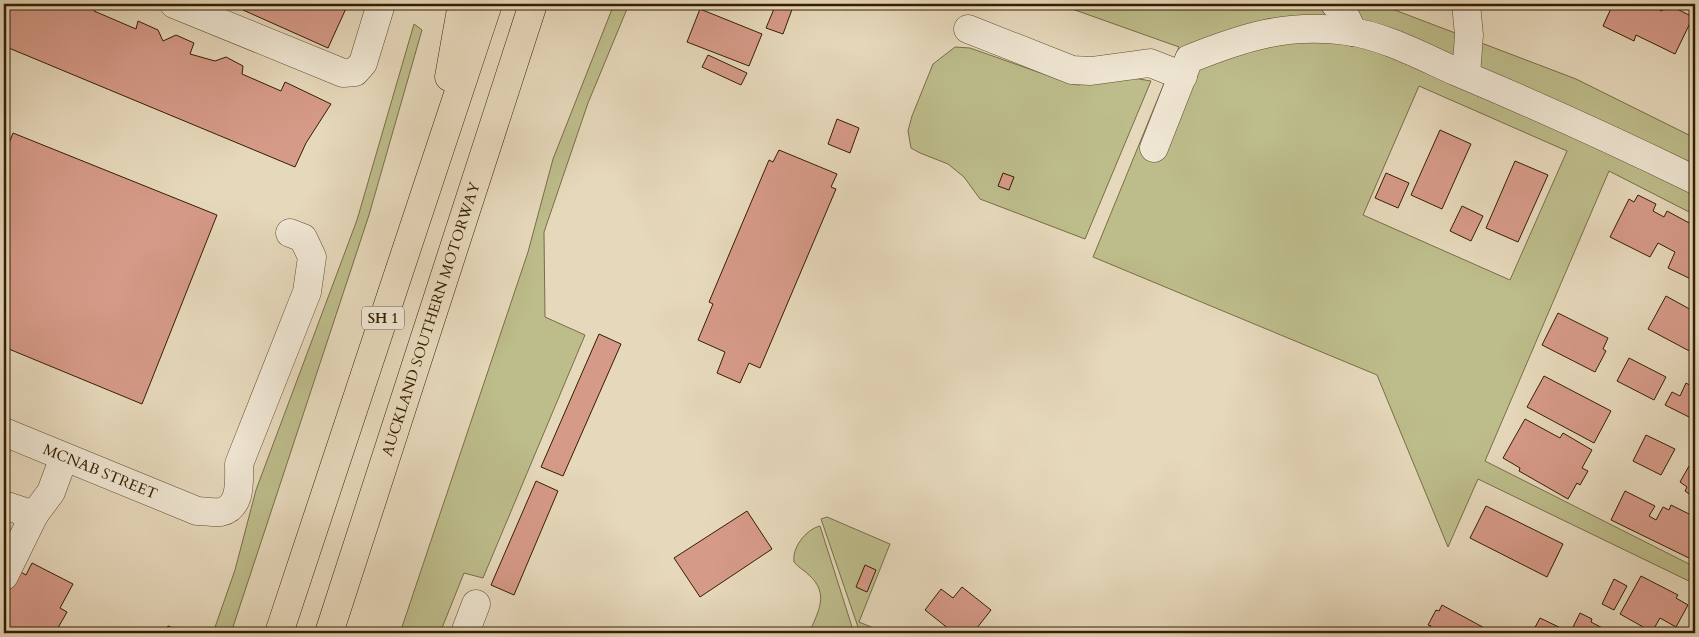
<svg xmlns="http://www.w3.org/2000/svg" width="1699" height="637" viewBox="0 0 1699 637" font-family="Cardo,serif">
  <rect width="100%" height="100%" fill="#e6d8bb"/>
  <filter id="stains"><feTurbulence type="fractalNoise" baseFrequency=".004" numOctaves="4"/><feColorMatrix values="0 0 0 0 .2 0 0 0 0 .09 0 0 0 0 .02 0 0 0 .5 -.17"/></filter>
  <radialGradient id="worn" r=".72"><stop offset=".6" stop-color="#630" stop-opacity="0"/><stop offset="1" stop-color="#630" stop-opacity=".3"/></radialGradient>
  <path fill="#bdbc8b" stroke="#796d46" fill-rule="evenodd" d="M614,4H629L588,103L544,232L545,317L585,335L483,578L464,573L440,633H400L528,252L553,159Z
    M1058,4H1379L1576,79L1695,138V215L1609,171L1485,461L1695,567V584L1478,479L1448,547L1377,375L1093,257L1179,47ZM1419,86L1567,151L1510,280L1363,215Z
    M414,24L422,30L369,215L231,633H213L235,570L256,490L357,220Z
    M955,47L970,48L1069,83L1078,85L1133,78L1151,81L1085,239L980,199L964,177L948,164L920,153L911,148L908,131L912,116L933,64Z
    M827,517L890,544L859,622L886,633H873L858,627L821,519Z
    M820,526L853,630L861,633H809C818,612 830,594 809,575C804,570 799,568 794,562C792,548 805,530 820,526Z"/>
  <path fill="#d69a88" stroke="#351e00" d="M4,4H97L94,11L136,29L138,21L158,30L163,41L176,35L194,43L190,54L215,61L226,57L243,66L242,74L281,91L285,82L331,104L306,143L295,167L4,46Z
    M245,4H348L328,48L243,10Z
    M776,4H794L783,34L766,28Z
    M1613,4H1647L1662,11L1667,4L1693,17L1675,54L1636,35L1634,41L1603,26Z
    M700,9L762,34L749,66L687,42Z
    M708,55L747,73L741,85L702,67Z
    M837,119L859,128L850,153L828,144Z
    M1440,130L1471,144L1442,209L1411,195Z
    M13,133L217,215L142,404L4,347V156Z
    M779,150L837,174L831,187L836,189L760,368L749,363L740,383L717,373L725,352L698,340L713,304L709,302L769,160L773,162Z
    M1515,161L1548,175L1518,242L1486,228Z
    M1003,173L1014,177L1009,190L998,186Z
    M1386,173L1409,183L1398,208L1375,198Z
    M1638,195L1656,204L1653,211L1664,217L1667,211L1693,225L1689,231L1695,234V281L1668,268L1675,252L1658,243L1650,257L1610,237L1629,199L1634,202Z
    M1462,206L1483,216L1471,241L1450,231Z
    M1666,296L1695,312V354L1648,329Z
    M1558,313L1608,338L1603,349L1606,351L1595,372L1542,345Z
    M599,334L621,344L563,476L541,467Z
    M1629,358L1666,377L1654,400L1617,381Z
    M1544,376L1611,411L1594,443L1527,407Z
    M1686,383L1695,388V420L1665,405L1672,392L1680,396Z
    M1525,419L1560,438L1563,433L1592,450L1582,468L1588,471L1580,485L1577,483L1568,499L1519,471L1520,468L1503,458Z
    M1646,435L1675,449L1661,475L1633,461Z
    M1689,466L1695,469V492L1692,496L1685,491L1687,487L1680,482Z
    M536,481L558,491L514,595L491,585Z
    M1625,491L1655,506L1649,516L1656,520L1663,507L1669,510L1671,505L1695,517V549L1691,559L1611,520Z
    M1486,506L1563,544L1547,577L1470,538Z
    M747,511L772,549L700,597L674,558Z
    M32,563L73,584L60,608L67,612L55,633H4V596L17,570L26,575Z
    M865,565L876,570L867,592L856,587Z
    M1641,576L1678,595L1676,598L1688,605L1676,627L1660,618L1652,632L1620,614Z
    M1614,579L1627,586L1614,610L1602,604Z
    M962,587L991,610L973,633H954L925,610L941,589L953,598Z
    M1442,605L1490,631L1488,633H1427L1431,626L1428,625L1436,610L1439,611Z
    M1580,613L1592,619L1591,622L1612,633H1581L1572,629Z
    M1540,618L1565,630L1563,633H1532Z
    M168,626L186,633H164Z"/>
  <g fill="none" stroke-linecap="round" stroke-linejoin="round">
    <defs>
      <g id="minor">
        <path d="M174,4L343,73L355,72L363,63L381,4"/>
        <path d="M1335,4L1342,9L1353,32"/>
        <path d="M968,29L1072,70L1091,71L1150,63L1183,76"/>
        <path d="M1466,75L1469,35L1466,4"/>
        <path d="M1154,148L1189,59C1244,37 1287,23 1347,31C1385,36 1423,57 1457,72C1538,106 1617,142 1695,180"/>
        <path id="s1" d="M4,432L197,511C205,511 214,513 221,512C242,507 239,480 239,464L307,292L312,257L303,238L290,233"/>
        <path d="M4,505L34,515"/>
        <path d="M4,576L34,515L51,492L64,457"/>
        <path d="M465,633L476,604"/>
      </g>
      <g id="highway">
        <path d="M449,77L462,4"/>
        <path d="M279,633L488,4"/>
        <path id="s2" d="M329,633L533,4"/>
      </g>
    </defs>
    <use href="#minor" stroke="#614c2f" stroke-width="29"/>
    <use href="#highway" stroke="#351e00" stroke-width="29"/>
    <use href="#minor" stroke="#efe6d3" stroke-width="28"/>
    <use href="#highway" stroke="#e6d8bb" stroke-width="28"/>
  </g>
  <g text-anchor="middle" dominant-baseline="central" stroke-width="4.5" stroke-linejoin="round" paint-order="stroke">
    <rect fill="#efe6d3" stroke="#6d5a3f" stroke-width="1" x="362" y="306.5" width="42" height="23" rx="4"/>
    <g font-size="14" font-weight="bold" fill="#351e00">
      <text x="383" y="318">SH 1</text>
    </g>
    <g font-size="15" fill="#351e00" stroke="#efe6d3">
      <text stroke="none"><textPath href="#s2" startOffset="330">AUCKLAND SOUTHERN MOTORWAY</textPath></text>
      <text stroke="none"><textPath href="#s1" startOffset="104">MCNAB STREET</textPath></text>
    </g>
  </g>
  <rect width="1699" height="637" fill="none" stroke="#e6d8bb" stroke-width="20"/>
  <rect x="5" y="5" width="1689" height="627" fill="none" stroke="#351e00" stroke-width="2.5"/>
  <rect x="10" y="10" width="1679" height="617" fill="none" stroke="#351e00"/>
  <rect width="100%" height="100%" filter="url(#stains)"/>
  <rect width="100%" height="100%" fill="url(#worn)"/>
</svg>
